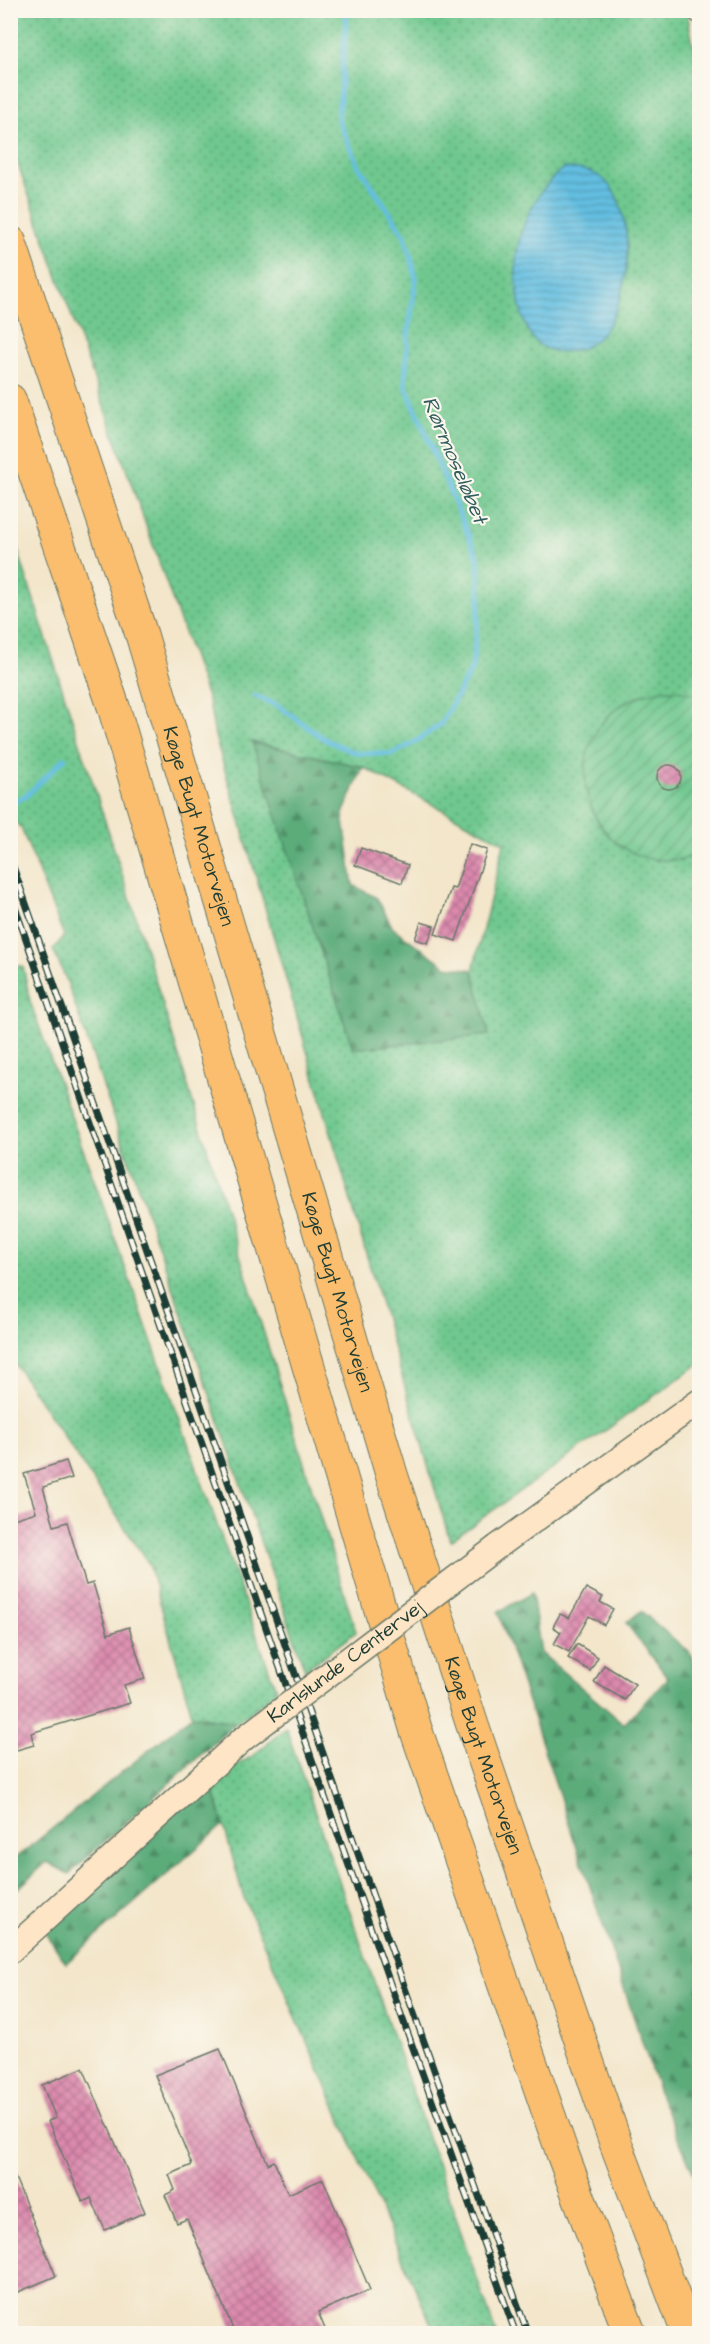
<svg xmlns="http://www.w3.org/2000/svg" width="710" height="2344" viewBox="0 0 710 2344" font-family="'Architects Daughter',sans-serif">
  <defs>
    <pattern id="grass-dots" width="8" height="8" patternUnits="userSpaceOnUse" patternTransform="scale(1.5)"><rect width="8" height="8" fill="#70c88f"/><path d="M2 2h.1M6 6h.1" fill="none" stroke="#5ba476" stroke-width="1.8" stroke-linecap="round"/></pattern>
    <pattern id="forest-firs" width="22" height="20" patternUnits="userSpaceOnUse" patternTransform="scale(1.5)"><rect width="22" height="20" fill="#5cac7a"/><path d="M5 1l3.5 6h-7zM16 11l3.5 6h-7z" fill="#4b8d65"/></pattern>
    <pattern id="garden-furrows" width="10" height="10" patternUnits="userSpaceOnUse" patternTransform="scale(1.5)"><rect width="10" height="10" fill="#70c88f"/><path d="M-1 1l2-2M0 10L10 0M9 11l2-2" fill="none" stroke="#5ba476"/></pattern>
    <pattern id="water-rules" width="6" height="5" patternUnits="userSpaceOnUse" patternTransform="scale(1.5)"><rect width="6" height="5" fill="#63bee1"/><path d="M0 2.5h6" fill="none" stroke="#519cb7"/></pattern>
    <pattern id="building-cross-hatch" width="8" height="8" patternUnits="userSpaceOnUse" patternTransform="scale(1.5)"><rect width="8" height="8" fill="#dc89ad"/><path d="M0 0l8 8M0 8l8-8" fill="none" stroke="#b2718e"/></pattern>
  </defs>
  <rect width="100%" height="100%" fill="#fbf7ec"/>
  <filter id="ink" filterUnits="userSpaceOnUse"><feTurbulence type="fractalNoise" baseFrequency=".0167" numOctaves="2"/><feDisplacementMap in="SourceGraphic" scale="12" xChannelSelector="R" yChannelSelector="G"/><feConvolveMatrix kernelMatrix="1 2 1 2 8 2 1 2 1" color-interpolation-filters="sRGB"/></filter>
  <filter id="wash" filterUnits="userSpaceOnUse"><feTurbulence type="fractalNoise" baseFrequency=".008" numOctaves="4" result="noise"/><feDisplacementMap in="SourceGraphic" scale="24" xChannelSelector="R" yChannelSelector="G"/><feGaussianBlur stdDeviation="1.35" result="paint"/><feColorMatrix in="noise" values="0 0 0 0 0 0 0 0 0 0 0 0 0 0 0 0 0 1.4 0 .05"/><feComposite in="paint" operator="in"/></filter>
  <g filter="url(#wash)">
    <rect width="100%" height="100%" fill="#f3e6cb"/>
    <path fill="url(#grass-dots)" stroke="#488262" stroke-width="1.5" fill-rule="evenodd" d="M10,11H687L700,83L699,1364L450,1541L215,736L209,703L11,145ZM253,742L363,767L504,843L473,970L488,1035L353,1049Z
      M10,526L135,914L356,1632L305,1670L66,979L53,950L64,936L21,828L11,818Z
      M10,966H23L30,1001L277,1692L236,1723L192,1715L149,1564L11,1358Z
      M286,1728L496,2333H435L244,1899L211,1779L251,1757Z"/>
    <path fill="url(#forest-firs)" stroke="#3e7457" stroke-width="1.5" d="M252,742L363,767L343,814L353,885L377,898L393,928L446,966L473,970L489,1035L353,1049Z
      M532,1593L541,1653L624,1724L668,1678L626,1623L641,1611L690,1653L699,1681V2186L660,2096L498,1612Z
      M192,1715L236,1723L69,1874L47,1862L11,1895V1862Z
      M211,1779L223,1825L66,1963L45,1932Z"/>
    <path fill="url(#garden-furrows)" stroke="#488262" stroke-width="1.5" d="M662,690H678L699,695V855C578,893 535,712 662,690Z"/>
    <path fill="url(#water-rules)" stroke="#417e8a" stroke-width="1.5" d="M563,168C577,169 590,169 602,178C644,211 632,340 575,350C569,351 562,353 557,352C551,351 540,346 536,342C517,322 512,267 519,241C526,213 541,187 563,168Z"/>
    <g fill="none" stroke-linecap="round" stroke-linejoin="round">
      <path stroke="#63bee1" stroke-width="5" d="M255,696L277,705L326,740L356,753L392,754L412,744L441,724L472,668L480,598L478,558L405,384L408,335L416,278L405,236L358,165L338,120L347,10
        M10,804L27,795L65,758"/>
    </g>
    <g id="blocks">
      <path fill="url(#building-cross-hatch)" d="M657 777a12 12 0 1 1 24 0a12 12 0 1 1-24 0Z
        M470,844L487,850L456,941L435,934L451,888L455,889Z
        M361,848L408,865L402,883L355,865Z
        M421,922L434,926L428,943L415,939Z
        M66,1461L72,1478L43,1487L54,1526L67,1522L86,1585L93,1583L108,1634L129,1627L145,1679L124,1685L130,1703L31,1733L34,1745L10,1752V1520L36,1512L24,1474Z
        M586,1588L603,1597L600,1602L613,1609L604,1625L589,1616L569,1652L554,1644L561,1632L553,1627L560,1614L569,1618Z
        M577,1644L598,1657L590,1671L568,1658Z
        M604,1665L635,1684L625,1700L594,1682Z
        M220,2049L268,2164L274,2161L288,2194L323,2179L370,2290L318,2312L327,2334H235L187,2219L177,2223L165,2195L175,2190L169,2175L192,2165L155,2075Z
        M83,2068L145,2212L105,2230L91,2198L83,2202L48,2121L56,2118L42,2085Z
        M11,2168L56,2276L11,2295Z"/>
    </g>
  </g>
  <g filter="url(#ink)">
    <use href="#blocks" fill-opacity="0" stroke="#697869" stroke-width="1.5"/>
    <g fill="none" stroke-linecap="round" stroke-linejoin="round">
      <defs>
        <path id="secondary" d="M699,10L700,11
          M497,1547L700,1401
          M10,1951L243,1739"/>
        <g id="highway">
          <path id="s1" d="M10,242L142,636L392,1476L472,1724L616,2144L688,2334"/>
          <path d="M10,400L113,705L416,1730L563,2155L630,2334"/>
        </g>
      </defs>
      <use href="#secondary" stroke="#697869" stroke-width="27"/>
      <use href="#highway" stroke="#697869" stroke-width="34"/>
      <use href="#secondary" stroke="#fde5c5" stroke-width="24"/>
      <use href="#highway" stroke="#fabe6e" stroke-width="32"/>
      <defs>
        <path id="rail" d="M10,858L406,1991L528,2334
          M10,893L394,1995L516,2334"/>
      </defs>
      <use href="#rail" stroke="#1f3d34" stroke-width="7"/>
      <use href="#rail" stroke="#fbf7ec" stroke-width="4.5" stroke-dasharray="14" stroke-linecap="butt"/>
      <defs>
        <g id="secondary-bridge">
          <path id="s2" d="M243,1739L497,1547"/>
        </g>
      </defs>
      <use href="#secondary-bridge" stroke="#697869" stroke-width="27" stroke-linecap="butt"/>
      <use href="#secondary-bridge" stroke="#fde5c5" stroke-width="24"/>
    </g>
  </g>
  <g text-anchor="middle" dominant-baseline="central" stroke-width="4.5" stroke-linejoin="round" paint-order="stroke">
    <g font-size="20" fill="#1f3d34" stroke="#fbf7ec">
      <text stroke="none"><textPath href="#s1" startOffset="614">Køge Bugt Motorvejen</textPath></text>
      <text stroke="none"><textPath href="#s1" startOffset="1100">Køge Bugt Motorvejen</textPath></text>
      <text stroke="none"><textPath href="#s2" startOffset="128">Karlslunde Centervej</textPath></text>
      <text stroke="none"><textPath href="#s1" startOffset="1586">Køge Bugt Motorvejen</textPath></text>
    </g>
    <g font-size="21" font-style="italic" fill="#305d5f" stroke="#fbf7ec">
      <text transform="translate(455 460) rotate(67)">Rørmoseløbet</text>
    </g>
  </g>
  <rect width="710" height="2344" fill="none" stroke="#fbf7ec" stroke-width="36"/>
</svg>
